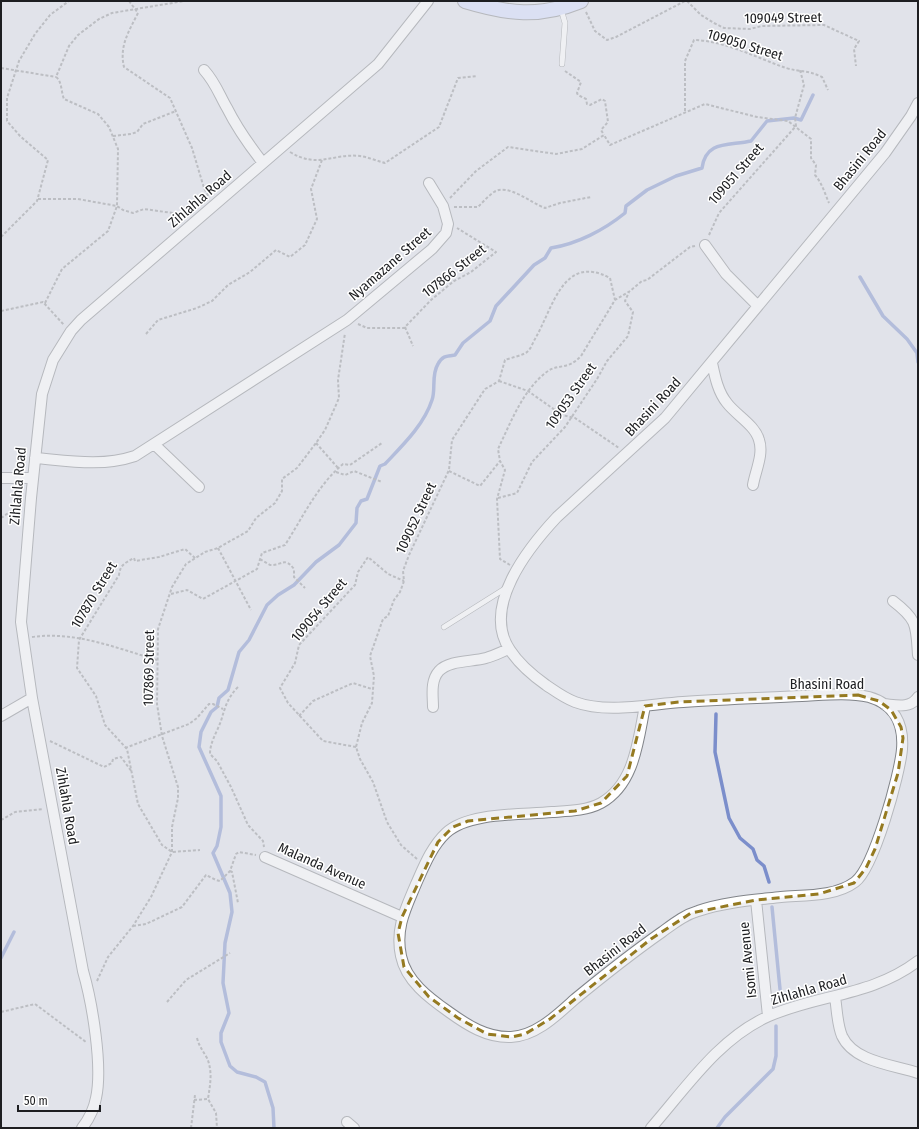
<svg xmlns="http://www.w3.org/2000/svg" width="919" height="1129" viewBox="0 0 919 1129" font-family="'Fira Sans Condensed',sans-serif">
  <rect width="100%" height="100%" fill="#e1e3ea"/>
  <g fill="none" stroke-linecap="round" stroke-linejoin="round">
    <path stroke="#7b8ecb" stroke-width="3.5" d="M860,277L883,316L907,339L917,353L918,362
      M716,714L715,752L729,818L740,838L753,849L757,860L764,866L769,882
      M772,907L780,989
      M1,958L14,932
      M274,1128L273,1108L265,1082L256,1077L237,1072L230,1066L221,1042V1033L229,1013L223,983L225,943L232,912L230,893L213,853L217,846L221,827V796L199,747L201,732L211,712L217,707L219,698L228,690L239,652L249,640L267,605L278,595L294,585L316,562L339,545L356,523L357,508L361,501L367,499L380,466L385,464C402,446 424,425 432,400C436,389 431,375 438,364C442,356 446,356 455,355L463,343L490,321L496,306L534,265L545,258L551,248C577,244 604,230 625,213L626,206L647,190L676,176L702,168C706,140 729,146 751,141L767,121L794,118L801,120L813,95
      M717,1128L725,1117L773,1069L776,1056V1026"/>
    <defs>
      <path id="lane" d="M561,9L565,23L562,64
        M444,627L506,588"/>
      <path id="street" d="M204,70C215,82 219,94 227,108C237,128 249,145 263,163
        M705,245L726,274L758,306
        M712,363C715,377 718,392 727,403C736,415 755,425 759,440C764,454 755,472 753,485
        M154,444L199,487
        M35,458C69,461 102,467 135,456L347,320L432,249L446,233L448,224L443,206L429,183
        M1,478H33
        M893,601C918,620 916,626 918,655
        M884,704C896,705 910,709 918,697
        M645,706C638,740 635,784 601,803C586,811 568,811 552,812C522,815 468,812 446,833C432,846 424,866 416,884C406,908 395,928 401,956C406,981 429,998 449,1012C467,1025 487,1038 511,1037C536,1036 557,1015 575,999C603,976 632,953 662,932C673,924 684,915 698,911C724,902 754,900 781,897C804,895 835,897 855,882C874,868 900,774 902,749C904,724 894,704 869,697C848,692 823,695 802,696C762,698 723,699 683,702C650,704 607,714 575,702C564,698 555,691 546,685C532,675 519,664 510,650C481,607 528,548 557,517L665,418L885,153L911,116L918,103
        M433,707C433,696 430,681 439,671C449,660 472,662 486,658C494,656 501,652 509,649
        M1,716L32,698
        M265,857L402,917
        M756,900L768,1016
        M835,997C837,1009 837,1024 842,1036C854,1062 894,1065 918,1073
        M347,1122L354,1128
        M82,1128C89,1119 94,1109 96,1098C103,1066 92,1002 83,971L32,698L21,622L31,498L42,394L53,360L71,331L81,320L378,64L428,1
        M651,1128C686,1088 719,1038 769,1016C820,994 872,996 918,961"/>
      <path id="secondary" d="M465,1C508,14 539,18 581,1"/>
    </defs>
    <use href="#lane" stroke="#818489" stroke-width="6"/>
    <use href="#street" stroke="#818489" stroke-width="12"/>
    <use href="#secondary" stroke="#818489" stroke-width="16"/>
    <path stroke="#8e9095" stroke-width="2" stroke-dasharray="3 2" stroke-linecap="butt" d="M129,1L138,13C129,31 119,46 124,67L170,98L192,148L204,188L209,197
      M687,1L701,15L714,23L724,28L750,29L762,26L824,25L859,41L854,49L856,66
      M586,12L595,31L607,40L616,37L685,1
      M1,68L56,77
      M565,71L581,82L577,93L578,95L586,99L587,104L590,105L602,99L605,101L608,122L601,130L604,135
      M685,111V61L694,40C726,41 757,58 786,68C800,72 808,70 822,77L828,90
      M113,136L131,134L137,132L143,124L176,111
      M290,152C318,169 333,153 360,156C368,157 377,161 385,163L439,127L458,78L477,76
      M450,198L476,171L508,147L556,154L582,149L604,135L610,145L705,104L757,117L788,121L811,139V158L816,165L815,175C822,183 825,194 829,203
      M38,199H78L117,206L123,210L133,213L144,209L187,215
      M454,207H478C483,202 488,196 494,192C508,183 531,203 545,208L560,203L591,197
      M709,235L719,213L796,126L795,118L804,85L800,70
      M1,237L37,201L48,160L20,136L7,121V98L19,61L35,34L50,15L69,1
      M45,303L62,269L108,231L117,206L118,149L109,127L98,114L64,99C61,92 62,81 56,77L69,46L78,35L99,19L112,13L184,1
      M1,311L43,302L64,325
      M358,324L367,328H404L431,300L454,281L471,272L496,252L457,228
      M405,327L413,346
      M146,334L158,320L197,308L212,301L228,285L250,272L276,250L290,257L305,245L317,219L311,189L322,160
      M499,381L528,391L562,415L575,418L619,448
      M316,443L338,468
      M449,471L480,486L500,461
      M336,472L345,475L354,471L382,482
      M498,498L517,493L532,462L565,427L597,379L607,361L628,336L633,312L625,301L629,292
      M1,518L20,505
      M218,548L251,610
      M195,558L185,549L159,557L135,561L134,558C125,563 120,565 119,575L79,640L77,668L96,696L105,725L127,749L138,804L162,845L172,852L200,850
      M260,559L270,565C282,566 284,556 294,569V577L305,588
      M510,565L500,559L497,499L505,470L500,461L498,449C511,422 523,389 548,371C558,364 568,370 581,356L615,300L630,291L642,281L647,280L690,247L695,246
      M171,594L187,590L203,599L257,569L262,553L285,545C303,517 317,486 343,464L350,465L382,443
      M32,637C76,631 116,648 157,660
      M238,687C228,697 225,707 221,721C217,732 210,742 210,754L217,761L231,787L248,825L263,841L264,847
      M299,716L313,701L353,683L372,689
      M50,741L104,767L112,763L113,759L121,757L132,772
      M356,747L323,741L288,703L280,688L295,663L299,645L355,585L358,572L368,557L388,574L404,581
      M125,748L189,724L197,718L209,704H213L223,709
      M1,820L15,812L43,809
      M417,859L401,845L387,822L373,782L360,759L356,747L362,723L372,703L374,676L370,656L383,619L388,616L394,600L400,592L404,581L403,571L409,555L449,470L452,440L485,389L499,381L505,360C510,358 524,355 527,352C531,349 533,342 535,339C553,308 563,253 610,278L615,300
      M230,871L232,872L238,903
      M133,926L146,924L182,907L206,875L216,880L220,881L230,871L236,854L239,852L256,855
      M97,981L108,957L133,926L151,897L172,852V827L178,798V787L162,736L157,704L158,629L172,587L186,564L205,552L218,548L248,531L256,518L275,503L282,491V479L297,468L316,443L325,430L339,398L338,380L345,333
      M167,1002L186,980L230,953
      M1,1012L35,1004L86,1042
      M197,1038C199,1046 203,1051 207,1058C213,1072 210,1085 208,1099L216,1113L217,1128
      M194,1100L208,1099
      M191,1128L195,1095"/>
    <use href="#lane" stroke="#fff" stroke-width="5"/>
    <use href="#street" stroke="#fff" stroke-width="10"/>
    <use href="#secondary" stroke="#d3dbfe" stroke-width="14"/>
  </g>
  <path d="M0 0H919V1129H0ZM858,695L879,701L891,710L901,727L903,738L898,773L875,849L866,868L854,883L819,894L756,900L691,913L651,939L550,1019L525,1034L512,1037L487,1034L458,1018L429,997L404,967L398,933L402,917L438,842L453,827L468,821L575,811L601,803L627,776L645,706L679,702Z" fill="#e1e3ea" fill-opacity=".55" fill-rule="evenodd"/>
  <path fill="none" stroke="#957a21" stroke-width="3" stroke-dasharray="8 5" stroke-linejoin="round" d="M858,695L879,701L891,710L901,727L903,738L898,773L875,849L866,868L854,883L819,894L756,900L691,913L651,939L550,1019L525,1034L512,1037L487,1034L458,1018L429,997L404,967L398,933L402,917L438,842L453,827L468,821L575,811L601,803L627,776L645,706L679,702Z"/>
  <g text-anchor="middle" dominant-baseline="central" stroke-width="3" stroke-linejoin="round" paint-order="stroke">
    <g font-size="14" fill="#1d1e21" stroke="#fff">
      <text transform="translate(783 18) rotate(-1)">109049 Street</text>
      <text transform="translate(745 45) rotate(17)">109050 Street</text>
      <text transform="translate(860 160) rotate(-51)">Bhasini Road</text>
      <text transform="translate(736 174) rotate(-49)">109051 Street</text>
      <text transform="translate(200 199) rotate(-41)">Zihlahla Road</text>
      <text transform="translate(390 264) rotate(-41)">Nyamazane Street</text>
      <text transform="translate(454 271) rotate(-38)">107866 Street</text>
      <text transform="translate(571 396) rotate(-55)">109053 Street</text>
      <text transform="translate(653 407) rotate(-47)">Bhasini Road</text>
      <text transform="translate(18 486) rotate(-85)">Zihlahla Road</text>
      <text transform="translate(416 518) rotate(-65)">109052 Street</text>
      <text transform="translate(94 595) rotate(-59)">107870 Street</text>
      <text transform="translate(319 610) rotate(-50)">109054 Street</text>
      <text transform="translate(149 668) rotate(-89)">107869 Street</text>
      <text x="827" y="684">Bhasini Road</text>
      <text transform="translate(67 806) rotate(80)">Zihlahla Road</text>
      <text transform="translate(322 866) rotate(24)">Malanda Avenue</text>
      <text transform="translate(615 950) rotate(-38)">Bhasini Road</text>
      <text transform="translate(748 960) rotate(-96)">Isomi Avenue</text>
      <text transform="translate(809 990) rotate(-16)">Zihlahla Road</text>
    </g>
  </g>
  <rect width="919" height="1129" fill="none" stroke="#1d1e21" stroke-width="4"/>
  <path d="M18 1105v6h82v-6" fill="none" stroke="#1d1e21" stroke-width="2"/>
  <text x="24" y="1105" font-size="12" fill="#1d1e21" stroke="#ffffff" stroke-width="3" paint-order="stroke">50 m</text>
</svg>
